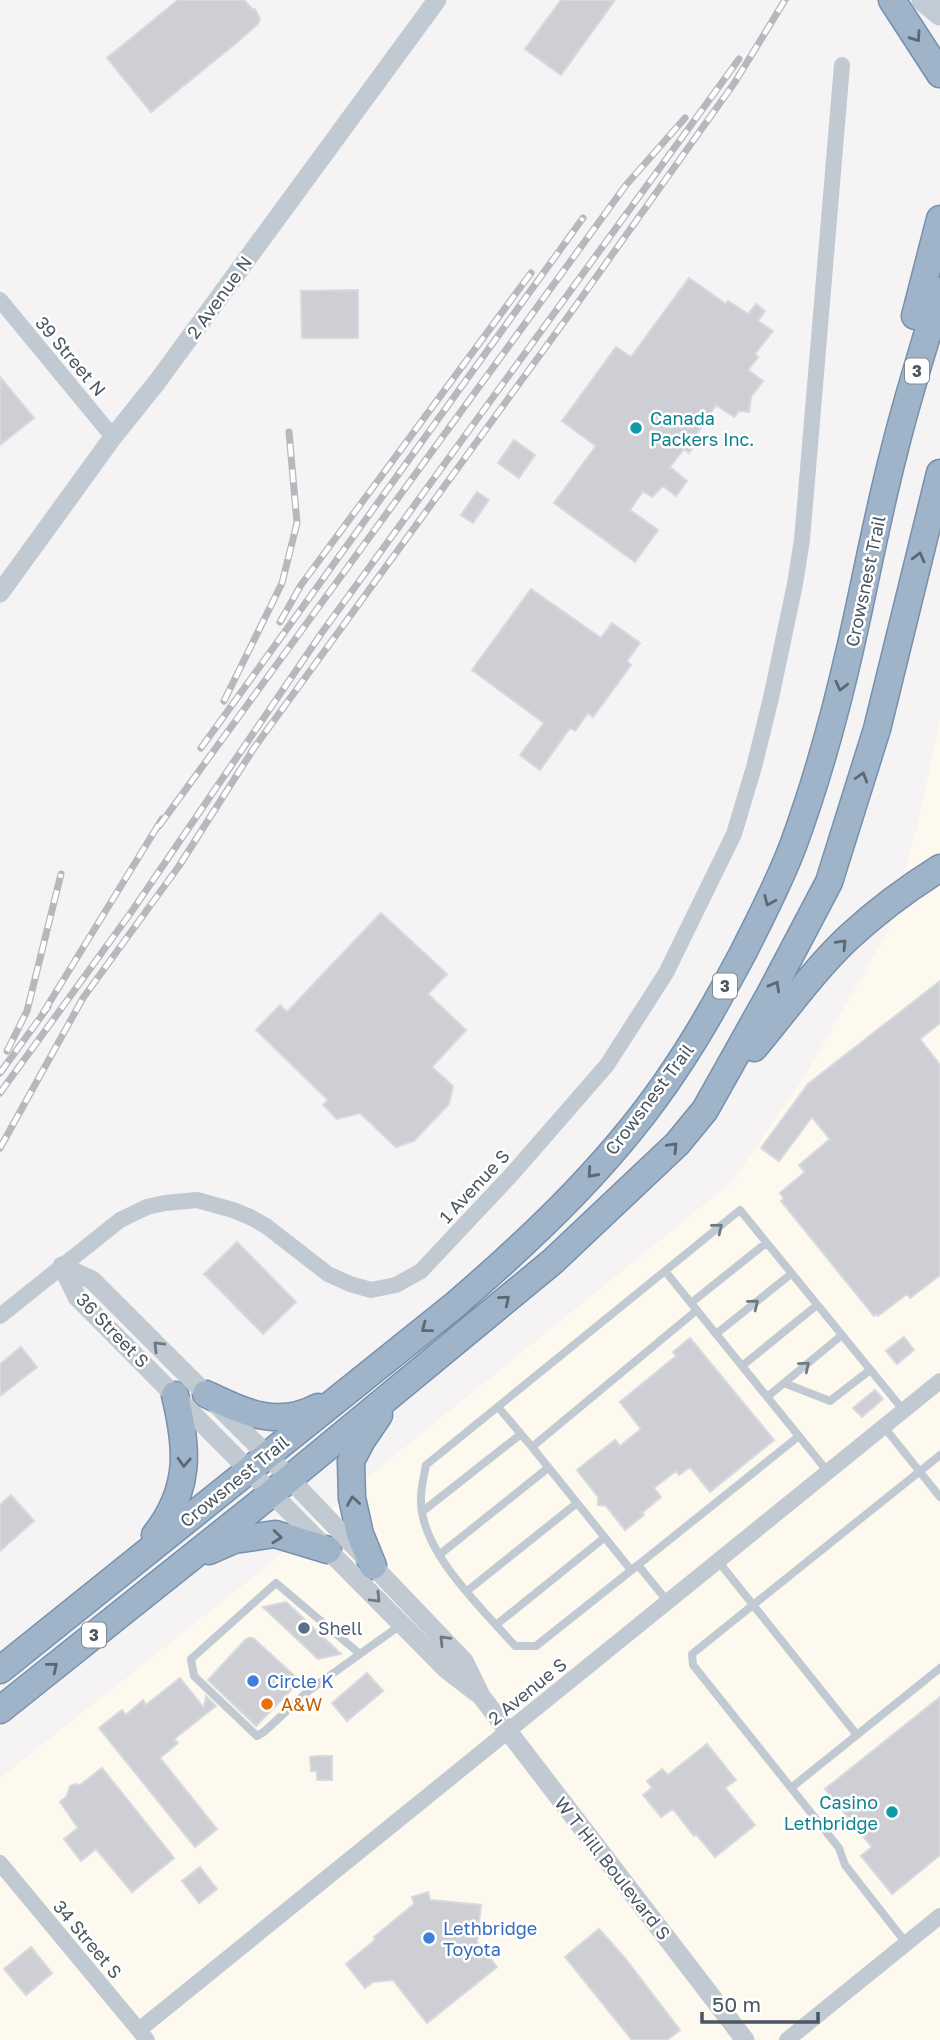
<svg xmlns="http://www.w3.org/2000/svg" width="940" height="2040" viewBox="0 0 940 2040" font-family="'Golos Text',sans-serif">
  <rect width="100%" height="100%" fill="#f5f3f3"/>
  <path fill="#fdf9ef" d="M940,718V2040H0V1778L267,1566L379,1468L733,1181L806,1074L888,931L918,824Z"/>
  <path fill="#cdcfd5" stroke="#d7d9de" stroke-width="2" d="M178,0H244L253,10L255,9L260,18L258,24L235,44L151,112L107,58Z
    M561,0H615L561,75L525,49Z
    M689,278L726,304L728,301L748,314L756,304L765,311L758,321L773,331L755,354L758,357L748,370L763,381L751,397L749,412L739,411L734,417L716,405L697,434L700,436L689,453L684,449L670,467L687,481L676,496L663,486L652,497L643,491L630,510L658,530L635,562L554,503L596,446L562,421L616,347L631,357Z
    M358,290V338H302L301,291Z
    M0,377L34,418L0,445Z
    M514,440L535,455L519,478L498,463Z
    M477,492L489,500L473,523L461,515Z
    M531,589L601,638L612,623L640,643L627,661L631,665L593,717L588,713L575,731L570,728L540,770L520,755L544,723L472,670Z
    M381,913L447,974L428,994L466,1030L432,1067L453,1086L449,1104L414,1141L396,1147L360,1113L337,1119L323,1105L328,1100L256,1030L280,1005L287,1012Z
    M940,981V1023L920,1039L940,1065V1275L910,1298L907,1294L878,1316L876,1314L874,1316L781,1201L784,1199L780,1193L805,1172L799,1165L830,1139L812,1117L779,1161L761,1148L808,1084Z
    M237,1242L296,1302L263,1334L204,1274Z
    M904,1337L914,1350L897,1364L886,1351Z
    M690,1338L774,1440L710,1492L690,1467L679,1475L676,1471L654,1488L661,1497L642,1513L644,1515L625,1530L606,1506L598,1505V1497L577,1470L615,1440L620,1446L641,1429L620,1402L676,1356L673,1352Z
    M21,1347L37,1367L0,1396V1364Z
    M875,1390L883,1399L862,1417L853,1408Z
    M11,1495L34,1521L0,1551V1505Z
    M286,1602L341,1654L318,1659L263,1607Z
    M249,1638H253L296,1677L298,1683L256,1726L208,1680L246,1639Z
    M367,1673L383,1691L347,1721L332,1703Z
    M180,1678L204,1708L206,1696L216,1706L174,1739L178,1743L160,1758L217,1829L195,1847L99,1728L122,1710L126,1715L143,1700L146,1705Z
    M940,1697V1855L892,1894L861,1856L872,1847L825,1789Z
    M707,1744L736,1780L725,1788L755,1825L715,1857L696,1834L694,1836L673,1809L661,1817L643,1795L652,1788L647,1781L662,1769L668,1775Z
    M317,1756H332V1780H317V1771H311L310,1757Z
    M102,1768L174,1858L132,1892L96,1849L81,1861L64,1839L78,1828L60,1802L67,1796L70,1786L76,1784L80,1785Z
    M200,1867L217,1889L199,1903L182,1881Z
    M428,1892L430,1900L481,1905L477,1942L497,1967L427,2023L393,1980L373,1982L365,1988L346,1964L375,1940L374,1937L414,1904L412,1897Z
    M599,1929L624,1957L680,2030L667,2040H632L565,1957Z
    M31,1947L52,1973L26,1995L4,1969Z"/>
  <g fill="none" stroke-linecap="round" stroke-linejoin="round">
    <defs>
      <path id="trunk" d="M892,0L940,74
        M915,316L940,219
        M754,1048C785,1011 814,970 849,937C877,911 908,888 940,868
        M206,1394C244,1412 277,1429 318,1407
        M155,1535C191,1489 188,1449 175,1395
        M209,1551L234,1540L275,1534L328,1550
        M373,1566L360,1534L352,1498L351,1461L362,1440L379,1415
        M0,1670L456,1304C537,1234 617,1158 676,1068C701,1031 722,992 743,953C761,917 780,881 794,843C817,780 835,715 850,649C865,584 877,517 894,452C907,398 925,344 940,291
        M0,1710L272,1493L552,1262L677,1144L705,1110L770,994L829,882L877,729L940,473"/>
    </defs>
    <use href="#trunk" stroke="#7690ad" stroke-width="29"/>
    <path stroke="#c1cad2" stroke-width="8" d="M665,1271L828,1472
      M691,1303L766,1243
      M716,1334L791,1274
      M742,1366L817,1305
      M784,1383L830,1401L870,1370
      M767,1397L842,1335
      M498,1407L532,1447
      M884,1427L940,1497
      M423,1511L521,1434
      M439,1555L548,1468
      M718,1561L857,1735
      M638,1565L799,1436
      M631,1570L532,1447L697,1310
      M276,1583L360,1654L307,1692L265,1731L257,1736L194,1676L191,1659Z
      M467,1591L577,1503
      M668,1602L638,1565L536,1646H515C482,1608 419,1551 421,1498C421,1487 424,1476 426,1465L740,1210L904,1411
      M496,1625L604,1538
      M360,1654L402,1624
      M791,1788L940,1668
      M906,1943L845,1865L839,1848L693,1665L692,1654L940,1455"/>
    <path stroke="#c1cad2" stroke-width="16" d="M0,300L113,437
      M0,1316L120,1220L147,1207L165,1203L197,1200L233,1210L250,1217L266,1226L328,1274L350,1284L371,1290L396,1285L421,1271L513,1173L607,1065L666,973L734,834L754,767L771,698L795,584L802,540L842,65
      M0,1863L147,2040
      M139,2030L940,1381
      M787,2040L940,1916"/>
    <path stroke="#c1cad2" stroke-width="19" d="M0,593L113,437L157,382L437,0
      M62,1266L92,1280L267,1455L464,1661L481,1696L745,2040
      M62,1266L77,1297L447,1670L477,1693"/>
    <path stroke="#c1cbd6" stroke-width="23" d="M923,0L940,14"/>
    <use href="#trunk" stroke="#9fb4c9" stroke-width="26"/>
    <defs>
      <path id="rail" d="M280,622L301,585L531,273
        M224,701L282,583L297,523L289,432
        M201,748L583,218
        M159,826L626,185L685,118
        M43,1013L162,819
        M7,1051L27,1011L61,874
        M0,1073L48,1007
        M0,1093L132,911L323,631L739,59
        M0,1148L83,998L179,866L254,748L577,304L735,82L785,0"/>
    </defs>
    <use href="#rail" stroke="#b5b8bd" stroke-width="7"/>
    <use href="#rail" stroke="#fff" stroke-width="4.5" stroke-dasharray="13" stroke-linecap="butt"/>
  </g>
  <defs><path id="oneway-chevron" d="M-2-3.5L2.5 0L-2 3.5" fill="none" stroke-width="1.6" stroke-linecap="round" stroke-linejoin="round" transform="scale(1.75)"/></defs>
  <g stroke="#5b6976">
    <use href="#oneway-chevron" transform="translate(916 37) rotate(55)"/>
    <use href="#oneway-chevron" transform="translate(919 557) rotate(-76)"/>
    <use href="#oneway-chevron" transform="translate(841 686) rotate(104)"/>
    <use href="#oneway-chevron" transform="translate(862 777) rotate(-73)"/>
    <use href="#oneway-chevron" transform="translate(769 901) rotate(114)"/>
    <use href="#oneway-chevron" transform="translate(842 944) rotate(-46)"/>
    <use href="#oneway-chevron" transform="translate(775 986) rotate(-61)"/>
    <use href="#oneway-chevron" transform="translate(673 1147) rotate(-46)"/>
    <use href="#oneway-chevron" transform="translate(592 1173) rotate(132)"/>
    <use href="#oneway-chevron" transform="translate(505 1300) rotate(-40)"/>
    <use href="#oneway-chevron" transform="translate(426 1328) rotate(142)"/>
    <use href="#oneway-chevron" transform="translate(184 1462) rotate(93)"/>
    <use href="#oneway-chevron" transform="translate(353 1501) rotate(-99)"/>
    <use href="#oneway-chevron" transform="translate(277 1537) rotate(6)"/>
    <use href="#oneway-chevron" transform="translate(53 1667) rotate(-39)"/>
  </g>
  <g stroke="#6e7983">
    <use href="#oneway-chevron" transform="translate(718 1228) rotate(-39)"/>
    <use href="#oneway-chevron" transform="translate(754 1304) rotate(-39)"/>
    <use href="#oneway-chevron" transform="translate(158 1346) rotate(-135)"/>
    <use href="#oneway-chevron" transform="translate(805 1366) rotate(-40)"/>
    <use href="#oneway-chevron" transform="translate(376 1598) rotate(45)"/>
    <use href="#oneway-chevron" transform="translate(444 1640) rotate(-134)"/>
  </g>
  <g fill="#0f9aa8" stroke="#fff" stroke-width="2.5">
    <circle cx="636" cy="428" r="7"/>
    <circle cx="892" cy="1812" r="7"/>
  </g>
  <circle fill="#5c6f8a" stroke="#fff" stroke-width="2.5" cx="304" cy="1628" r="7"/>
  <g fill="#3f7fe0" stroke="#fff" stroke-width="2.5">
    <circle cx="253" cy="1681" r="7"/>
    <circle cx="429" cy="1938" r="7"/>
  </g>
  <circle fill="#e8710a" stroke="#fff" stroke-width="2.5" cx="267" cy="1704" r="7"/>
  <g text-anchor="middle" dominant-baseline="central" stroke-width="5" stroke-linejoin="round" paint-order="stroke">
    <g fill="#fff" stroke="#808990" stroke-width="2">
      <rect x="905" y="358.5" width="24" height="25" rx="5"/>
      <rect x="713" y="973.5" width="24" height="25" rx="5"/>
      <rect x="82" y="1622.5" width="24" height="25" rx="5"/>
    </g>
    <g font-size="16" font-weight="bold" fill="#4a5661">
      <text x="917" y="371">3</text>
      <text x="725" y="986">3</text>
      <text x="94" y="1635">3</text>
    </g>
    <g font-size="18" fill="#4a5661" stroke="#fff">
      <text transform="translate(219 297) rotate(-54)">2 Avenue N</text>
      <text transform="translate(71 356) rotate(50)">39 Street N</text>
      <text transform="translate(865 581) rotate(-78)">Crowsnest Trail</text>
      <text transform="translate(649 1099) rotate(-53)">Crowsnest Trail</text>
      <text transform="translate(474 1186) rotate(-47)">1 Avenue S</text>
      <text transform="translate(113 1330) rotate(46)">36 Street S</text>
      <text transform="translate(234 1481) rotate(-39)">Crowsnest Trail</text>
      <text transform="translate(527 1691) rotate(-39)">2 Avenue S</text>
      <text transform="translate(613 1868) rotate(52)">W T Hill Boulevard S</text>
      <text transform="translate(88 1939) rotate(50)">34 Street S</text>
    </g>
    <g font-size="18" fill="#0d838f" stroke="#fff" text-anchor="start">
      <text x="650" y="418">Canada<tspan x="650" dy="21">Packers Inc.</tspan></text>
      <text x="878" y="1802" text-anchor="end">Casino<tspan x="878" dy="21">Lethbridge</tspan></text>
    </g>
    <g font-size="18" fill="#4e5e75" stroke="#fff" text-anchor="start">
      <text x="318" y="1628">Shell</text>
    </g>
    <g font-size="18" fill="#366cbe" stroke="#fff" text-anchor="start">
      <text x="267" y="1681">Circle K</text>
      <text x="443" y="1928">Lethbridge<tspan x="443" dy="21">Toyota</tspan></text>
    </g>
    <g font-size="18" fill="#c56008" stroke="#fff" text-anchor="start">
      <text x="281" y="1704">A&amp;W</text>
    </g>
  </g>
  <path d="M702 2012v10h116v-10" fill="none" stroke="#4a5661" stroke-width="3.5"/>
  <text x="712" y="2012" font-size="21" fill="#4a5661" stroke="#ffffff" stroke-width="5" paint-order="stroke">50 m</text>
</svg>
